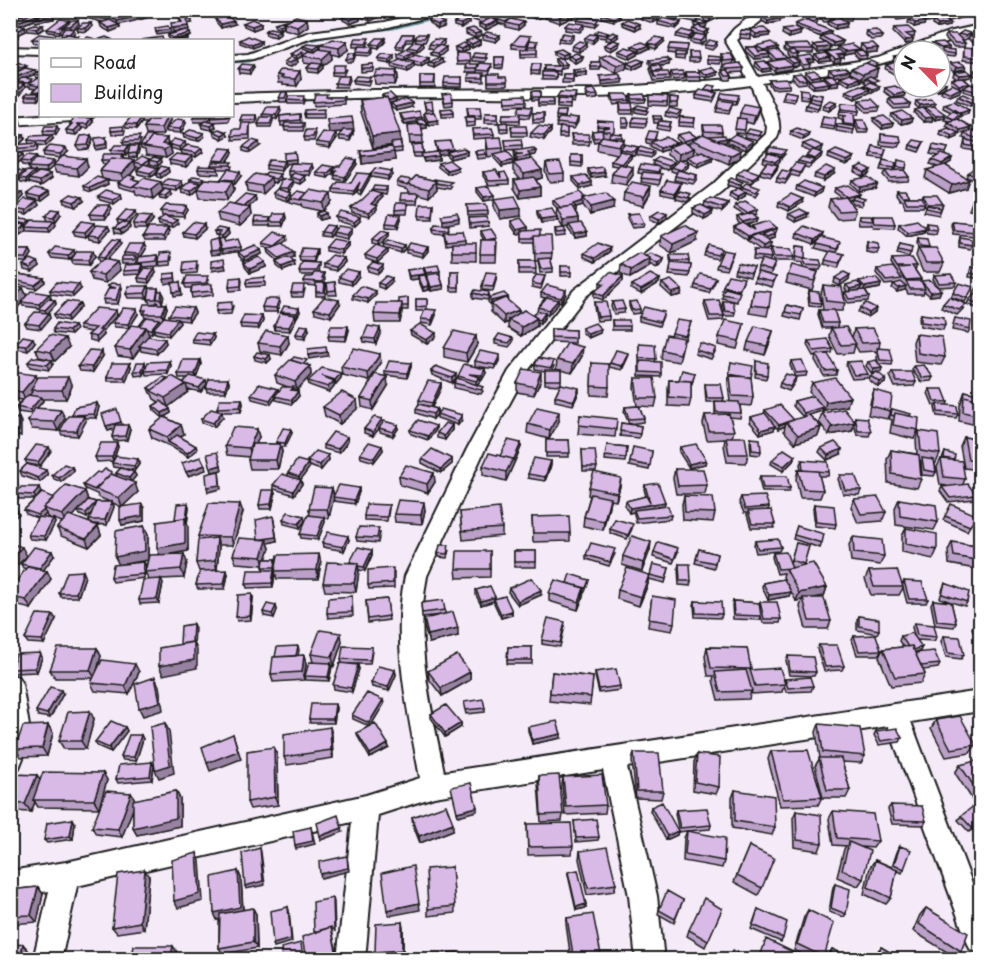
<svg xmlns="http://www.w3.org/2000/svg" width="991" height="970" viewBox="0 0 991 970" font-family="'Playpen Sans',sans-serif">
  <rect width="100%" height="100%" fill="#f4eaf8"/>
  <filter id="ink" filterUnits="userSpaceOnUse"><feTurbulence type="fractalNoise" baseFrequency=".0167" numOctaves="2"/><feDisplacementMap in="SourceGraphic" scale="12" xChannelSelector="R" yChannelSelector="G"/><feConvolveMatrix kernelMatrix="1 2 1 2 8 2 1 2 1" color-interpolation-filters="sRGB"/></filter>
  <g filter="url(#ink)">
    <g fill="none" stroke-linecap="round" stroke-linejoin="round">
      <path stroke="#5d8e93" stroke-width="3" d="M232,62L248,61L293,44L328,36L393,28L463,10"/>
      <defs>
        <path id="minor" d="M433,10H454L385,28L312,38L253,59L232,61V55L248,54L310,32L385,22Z
          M758,10H769L761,21L737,40L758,77L878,58L948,32L980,25V31C955,37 930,51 904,51V57L868,67L762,83C770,98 785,121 777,138L722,191L586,296L526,373L485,449L427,576C414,642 431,707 444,772L980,691V711L911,722L980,904V953L970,949L966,939L888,726L627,767L657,896L664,960H636L629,896L603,770L434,797L378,815L365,960H337L352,822L77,886L61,960H33L49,891L10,897V871L66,862L366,795L420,778C408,711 391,643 405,576L467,449L509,371L574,290L712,185L766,134L767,127L751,85C663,98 572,98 483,97C399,97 316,98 232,102V94L375,90L593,89L747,78L725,40L734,29Z
          M10,47L40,48V54L10,53Z
          M40,115L94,116L88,120L10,125V117Z
          M10,674L18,677L22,684L31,738L19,768L10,771Z"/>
      </defs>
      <use href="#minor" stroke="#1c1c1c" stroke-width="4"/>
      <use href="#minor" fill="#fff" fill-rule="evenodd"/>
    </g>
    <path fill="#bba0c7" stroke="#1c1c1c" stroke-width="1.5" fill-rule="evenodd" d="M10,10L27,13L28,15L37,14L36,12L40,10H52L53,12L49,14L53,15L54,19L35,22L34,20L19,26L26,31L17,35L18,37L10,41V21L16,19L10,17Z
      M77,10H94V12L98,13V14L115,18L145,14L146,18L119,24L120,28L110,32L101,27L100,23L102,22L74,15L73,12Z
      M107,10L129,11L119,16L108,13Z
      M144,10H160V13L150,16L144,12Z
      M197,10H220V12L209,17Z
      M349,10L371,11L380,10L378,12L372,11L377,14V18L370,21L361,17V16H359L360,20L350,24L343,20L342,17L353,14L349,12Z
      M384,10H402L401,11V13L396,16L384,13Z
      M478,10H511V12L506,14L524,25L518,30L506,27V25H505L498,23V24L486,30L479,27V24L482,23L473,20V13Z
      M515,10H576L578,14L572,18L569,17V19L560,23L545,18V15L543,14V16L535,19L525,15V13L521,15L515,12Z
      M599,10H617L615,13L620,18L614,21L602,18V14L606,12Z
      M630,10H643L638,14L629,12Z
      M678,10H692L691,12Z
      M732,10H754V14L748,18L732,13Z
      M777,10H796L799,13L798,17L781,18L777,12Z
      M806,10H824L823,14H835L836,12L852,16L851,20H843L847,23L846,27L835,29L827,24L828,22H824L821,18L820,20H818L817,23L815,24L830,34L843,41L842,44L833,47L828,44L831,47L830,50L818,52L813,48L814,45L826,43L820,40L821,37L795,27V24L807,20L804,16L805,13H806Z
      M902,10H915L914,12L908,14L903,13L907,16L906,19L897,20L893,15L894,12L902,11Z
      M931,10H966L964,17L948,21L950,23L949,26L937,28L932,25L933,22L925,23L924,25L914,27L908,23L909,20L918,18L919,14L930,13ZM932,15L943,20L935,21L936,18Z
      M648,11L662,12V15L658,17V20L653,23L641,19V16L648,13Z
      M713,11L712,13L718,14V18L709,22L704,21V18L700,17V19L696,22L707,23L706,27L702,28L708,33L704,36L706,40L700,45L690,43V39L696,34L693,33V36L688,40L676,37L677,34L692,32L693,29L696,27L694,26L695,22L680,19L681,17L677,20L663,16V13H682V15H697L698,13Z
      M177,14L192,23L187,24L189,30H186L191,36L183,38H188V40H172L168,39V35L185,30L173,32L181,22Z
      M762,17L780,22L767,24L762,21Z
      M215,19L235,24L221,28L216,22Z
      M307,19L308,26L298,33L284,29V27L280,29L275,27V23L286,20Z
      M69,20V22L78,20L79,24L73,29L75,32L72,35L78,36L79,40H40V44L34,43L32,39L55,36L56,39L62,37L61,34L48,32L47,29Z
      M428,20L444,27L438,29L429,23Z
      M577,20L598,23L594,27L584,25V28L580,32L565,30V26L577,23Z
      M658,21L681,22L680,25L676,29L658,25Z
      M622,22L640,28L635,30L622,25Z
      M91,23L92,27L86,32L78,31L77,28Z
      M243,23H261V27L253,30L244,26Z
      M454,23H469L461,28L454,26Z
      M27,27L44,29L38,32L28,31Z
      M894,28L915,33L914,37H911L912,43L905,44L893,32Z
      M750,29L770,33L769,36L755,38L751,35V39L740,38L741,30H750Z
      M466,30L481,32L482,35L475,38L466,34Z
      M783,30L801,31L800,35L789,38L782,34Z
      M265,31L280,34L276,37L266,35Z
      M866,31L882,36L881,39L871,40L865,34Z
      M595,33H608V35L618,37L613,40L619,46L611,51L604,48V45L611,41L605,40L606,38L597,37V39L593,43L585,42V38L595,35Z
      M970,33L969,37L965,40L961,39L965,43L964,47H954L945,38L946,34L958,36L959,34Z
      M402,34H414V38L412,42H406L403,50L397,49L396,46Z
      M427,34V38L425,42H421H423L424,46L417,52H413L414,55L429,58V62L421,67L414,65V67L408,72L392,68V64L407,62V59L408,58L405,60L398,58V54L408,50V47L416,41L415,38Z
      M981,34V43L976,44L968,39L970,35Z
      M483,35L500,38L496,42L483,39Z
      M573,35V39L569,43L558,42L559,38Z
      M530,39L526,49H528V46L538,41L537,49V57H521V49H523L512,48V44Z
      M240,40L261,41V44L253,48L240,43Z
      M444,40V44L441,46L446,51L439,57L431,55V52L435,49L429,48V44Z
      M480,40V44L472,48L469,46V49L461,53L455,51V47L466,44V41Z
      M347,42L348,50L339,56L331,54L332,59L322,66L323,68L318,73L308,72L307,68L311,64L304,63L303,56L297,59L298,62L291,67L285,66L284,62L291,57L290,54L303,48V46L320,45V48L316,51L321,50V45Z
      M369,42L366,47H371V44L385,42L379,49L373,48V51L370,56L356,55V52L358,47H353V43Z
      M664,42L656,49L650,47V48L640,53L638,52V55L630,59L618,54V51L632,49V46L648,44V43Z
      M717,42L716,46L712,50L704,48V45Z
      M932,43L949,47V49L955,54L954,57L945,56L944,59L941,54V52L935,49L934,51H917L918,48L931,46Z
      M670,44L687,45L684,60L675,59V54L668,53Z
      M861,44L878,48L877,52L865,53L860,48Z
      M785,45L814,49L813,53H797L798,54L797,58H793L796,61L797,57L814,58L815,55L826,53V52L837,50L838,47L859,50L867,55L866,59H859L854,54V53L844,55V58H841L840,62L834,63L830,59V61L819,62L815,59L814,62L809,63L810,64L809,68H803L798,63V66H791V69L775,72L771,69L770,71L762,72L755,66L756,62L767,64V62L774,61L769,57V58L754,59L745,51L746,47H755L756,46L778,50L787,58H790L787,54V52L784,49Z
      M572,46L586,47L579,52L571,50Z
      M964,47L977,54H981V62L963,60Z
      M554,51L568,53V57L561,59L566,68L560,69V75L556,74V80H542V72H543L544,66H558L555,62V59L560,58L554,55Z
      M689,52L699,58L698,62H689Z
      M355,53V57L353,62H347L346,59Z
      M456,53H469L470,64L478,69L492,67L489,74L499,77L507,82V86H488V75H484V82L468,81V78L477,73V71V72H466L467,65H457Z
      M721,54L734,60L733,64L744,68L743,72L730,73L732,76L731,80H725L722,74V70H724L723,68V64L721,58Z
      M569,56H583L582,60L575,63L568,59Z
      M707,56L721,60L720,64L707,63Z
      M472,57L487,58L485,62L472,61Z
      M495,57H504L503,69L495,68Z
      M600,57L626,69L616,73L600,65V70H591V62H599Z
      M894,57L904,58V64L901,65L904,66V73L900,72L894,74L885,69L886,65L896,62L893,61Z
      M378,58L394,59L390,64L379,62Z
      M10,59L36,73L40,71V97L38,100H26L25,96L34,93L33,91L36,89L30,88V86L25,87V88L20,94V95L15,100H10V86L17,84V82L19,80L13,83L10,82V74H13L20,70L10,66ZM35,74L36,77L39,78L33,82L24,78Z
      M649,60L669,65L660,66L661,72L670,76V80L654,81L650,69L651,66L649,63Z
      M644,61L643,65L633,70L627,67V63Z
      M428,63H443L434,68L428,66Z
      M950,63L965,69L954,71L948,67Z
      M373,64V71L361,72V65Z
      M532,64H540L539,75L531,74Z
      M254,68L250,74L239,73L238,69Z
      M851,68H877L876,76L872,77L879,89L872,93L869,91V93L855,99L845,94L846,91L864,87V85L867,84L864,82V80L861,81L859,80V82L849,85L839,80L840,77L846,75L834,76L838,85L830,86L828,85V87L813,88L808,84L809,80H810L804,75L805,72L821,75L820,79L823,78L824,76L831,75L828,73L829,69L850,73Z
      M346,69L343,76L332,75V72Z
      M573,70L587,72V76L575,77L573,75V83H562L563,74H573Z
      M699,70L718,72V75L706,78L700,75L701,81H687L685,76L686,72H699Z
      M975,70H981V79H978L973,74Z
      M397,71L398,78L395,85L375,84L374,76Z
      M671,72L685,75L684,79L673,80L670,75Z
      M954,72L972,74L971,77L964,78L970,84L975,86L976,83H981V96L980,97L963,91L964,88H961L960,92L950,96L941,93L942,89L953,85L951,83L952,79H957L953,76Z
      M793,74L807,80L806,83L798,84L792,78Z
      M277,75L301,79L297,86L282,85V83H278Z
      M349,76L350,80L347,87H335V83Z
      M420,76H435V88H420Z
      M462,77V87H444V83Z
      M353,80L371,81L369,85L354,83Z
      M769,80L790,85L789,88L772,89L769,84Z
      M940,81L945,87L938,91L932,88L933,87H940Z
      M885,88L906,92L904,96L894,98L884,92Z
      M705,89L715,90L714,92L717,93L716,96L713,102L696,99V95L705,91Z
      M800,89L809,96L808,100L800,99Z
      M586,90L598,95L597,99L588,100L585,93Z
      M532,91H540V98H553V106H538V100H532Z
      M785,91L796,93L794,102L782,100Z
      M287,92L288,96L286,102H280L279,98Z
      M722,93L738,99L736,104H732L729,114L716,112Z
      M811,93L822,95L819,108L817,111L805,109L806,105L809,102Z
      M442,94L453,101V105L445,106Z
      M612,94L630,100V103L633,110V114H620V104L614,105L611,98Z
      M382,95L396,99V102L412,107L396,111L391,107V103L389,104L401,144L402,152L394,153L395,160L362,164L360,151L391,147V146L373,148L361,112L360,100L382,98Z
      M631,95L646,99L645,102L632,103L631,98Z
      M649,95L668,96L667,106L649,105Z
      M505,96L526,101V105L506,106Z
      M958,96L975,104L970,106L956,100Z
      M327,97H344V104L314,106L313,102Z
      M557,97H576L574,103L570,102V109L557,108Z
      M670,97L678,98L677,107H669Z
      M305,99L303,104H288L287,100Z
      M889,99L910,104L909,108L894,109L888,103Z
      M859,100L880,107L879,111L866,112L858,104Z
      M916,101L935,103L934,106L944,118L935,120L933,118L932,121L924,122L914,113L915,110L924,109L925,108L919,109L915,105Z
      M424,102L433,109V112L438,124L428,125L424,117V113H426Z
      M842,103L859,111L858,115H854L855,123L856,120L868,129L867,133H858L855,124L853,134L836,131L837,124L843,125L842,119L838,118Z
      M944,104L969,110L968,114L960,116L957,119L971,127L969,131L959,134L958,137L951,140L940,135L941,131H954L946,126L947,122L949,121L944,120L946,116L951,112L943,108Z
      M823,105L836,106L829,111L822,109Z
      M467,107L481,115V119H475V126L466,127L465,117H468Z
      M532,107V111L529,118L520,117V124L507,123L508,131L500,132L499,123H502L503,114H517Z
      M759,107L758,114L753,124L746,122L744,134L735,133L737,118L739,119L740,113Z
      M635,108L648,111L646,114L635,112Z
      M441,109L453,113V117H442Z
      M281,111L277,119H273V121L271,127H259L258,124L264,117L263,114Z
      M557,111H566L565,119H568L578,118V122L574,129L567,128V138H559L560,127L562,128L556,127L558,120H556Z
      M681,111L680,115L677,119L665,116L666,112Z
      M324,113V118H305L304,114Z
      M485,113H498V123H484Z
      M533,113H544V123H533Z
      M300,114L301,123H304V127L303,131H285L284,126H281L280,116Z
      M400,114L422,117V119L427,124V128L422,129L423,143L410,144L408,125L417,124L416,122L404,124L401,118Z
      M892,114L912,118L911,122L901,124L891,117Z
      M257,115L258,119L256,123L250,124V139L233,140L232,136L241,129L242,124H241L240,120Z
      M132,116H172L167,128L186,123L181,133L167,132L166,129L163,135H146L144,127L146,123H142V122L137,129L126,128L125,124L132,117Z
      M195,116H211L208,122L216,127L212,130L202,128L201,124L204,122H194L193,118Z
      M212,116H230L228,121L212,122L211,118Z
      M653,116L662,119V121L671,122L669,131L657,129L658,123H654Z
      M823,116L835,126L834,130L820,128Z
      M680,117L695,118L694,127L679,126Z
      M622,118L629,123L628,127H622Z
      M874,118L893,123L892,127L882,129L873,121Z
      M327,119L354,131H353V134L350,141L340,140L339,136L341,132L330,133L337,138L330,148L316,146V142L329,133Z
      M598,121L614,134H622V139L624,140L623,145L638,147L637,151L634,156L631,155V158L624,165L633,175L626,185L611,182L612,174L617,166L611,165V161L617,154L597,150L598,141L594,142L591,135L592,131L602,130H597Z
      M93,122L88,128H81L82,129L76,135L67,134L66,130L70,126V124Z
      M632,122H647L645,127L632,126Z
      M703,125L722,132V135L726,142L724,143L740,158L729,164L713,157L712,161L698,167L687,161V158L680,160L688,167L683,171L697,175V179L693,184L674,180L675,176L677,173L671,171V168L668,170L660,168L659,174L661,178L659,185L641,182L643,174L638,173L639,169L658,167L653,165V161L674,165L678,162L667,155L668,149L660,152L650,146L651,144L646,143V139L656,135L655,140L676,143V144L680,142L676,139L677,135L697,137L704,134L703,129ZM694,149L700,152L693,154Z
      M511,126L527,132V136H512Z
      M551,128V132L544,140L530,137L531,133Z
      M472,129L494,134V137L503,148V152L515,160V162H517L515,159L514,151L535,155L530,156V159L542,170V178L536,180L540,187V195L520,198L514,188V180L520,179L513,171V164L502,167L494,158V156L488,157L486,145V138L473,139Z
      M59,130L56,135H44L43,131Z
      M125,130L124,134L112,135L111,131Z
      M213,131L228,136L222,139L214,135Z
      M791,131L809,133L808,137L803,140L790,135Z
      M746,133L762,136L758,140L745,137Z
      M183,134L204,137L198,141L184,138Z
      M316,134L314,141H305L304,137Z
      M571,134L590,141L589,145H572Z
      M881,134L901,143L899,147L880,145Z
      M964,134H981V143L978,145L976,144L975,151L963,149L965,140L970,141L963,138Z
      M24,135L25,139L19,145L29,144L28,140L53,139L46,146L37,145L38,147L37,151L14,153L24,158L14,166H10V154L12,153L11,149L12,146L10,145V137Z
      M91,135L93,139L89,149L79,150L77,146Z
      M154,137L168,144L185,142L186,146L180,151L171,148L172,154L166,158L146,155L145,150L141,149L140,146Z
      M728,139L753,141L752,145L746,150L728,143Z
      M141,140L139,145H129L130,148L139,150L137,157L129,158L128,154L129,151L126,155L123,154L124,159L134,160L135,162L161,159L162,162L158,166L150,164V163L147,165L158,168V170L168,168L169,172L161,178L157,177L156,174L151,177L138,174L137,170L140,167H136V168L130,176L136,180L162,184L183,185L177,191L163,189V190L153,199L136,194L135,190L134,191L119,187L118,183L120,181L107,180L108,184L91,192L85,190L84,186L102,178L100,171L106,164H103L101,160L112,154L111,150L124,145L123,142Z
      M505,140L522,145V149L506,150Z
      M435,142L453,150L467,151V155L450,159L447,156V154L439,155V160L424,162L422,157H414L412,145L422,144L424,154L437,152Z
      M924,142L919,152L909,149L910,145Z
      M803,144L823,146L822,150L818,152L822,153L821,157L814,163H813L809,168L804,167L799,177L791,175L785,184L776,182L777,178L789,172L790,170L797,163L798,161L805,158L806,156L810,152L802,148Z
      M933,145L948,148L945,155L951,162L946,165L966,188L949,193L925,178L927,170L937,167L930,164L932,160L938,156L930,154Z
      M260,146L250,153L243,151V147Z
      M873,146L886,149L883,159L870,157Z
      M232,149L233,153L227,162L232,166L231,169H218L219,174L199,173L198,169L211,166V165L214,162L213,160Z
      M181,150L203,152L196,157L192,156L193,160L186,167L170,164L169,160L188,155L182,154Z
      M475,151L486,154V158L477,159Z
      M637,151L654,154L651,158L637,155Z
      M979,151H981V160L977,159Z
      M43,152H68L63,156L88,167L79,176L56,173L53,166L47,172H40L50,174L52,178L41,186L30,183L29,181L27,183L21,182L20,180L18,181L10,180V166L12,169L25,173L34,172L35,175L39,172L30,171L28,167L29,166L22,165L21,161L36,156L37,159L55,164L61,158L44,156Z
      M767,152L785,154L776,164L778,165L777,169L771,177L760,174L761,170L766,163L763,162L764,158L767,156Z
      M829,154L854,157L853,161L846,165L828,158Z
      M571,155H582V167L571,166Z
      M357,160V164L345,181L335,179L334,172L328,178L317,176L316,172L334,167L335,169Z
      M883,160L896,163L894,170H896L898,160L906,168L905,172L909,177L908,181L889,182L883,175L885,171H887L880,170Z
      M438,163L458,171L447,174L438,167Z
      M546,163L564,173V181L549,182L545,171Z
      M266,165H285L281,171L266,169Z
      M981,166L980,182L966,177L968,173Z
      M313,168L310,175H303L306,180L301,184L293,182V184L289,192L291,193V196L332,202L324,211L328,218L320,220L317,217V213L322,211L303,207L302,204L301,205L290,202V199L287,201L274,197L273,193L278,190V188L290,180V177L292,175H288V171Z
      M856,168L869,174L863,177L855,172Z
      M588,169L605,176L591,178L588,173Z
      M392,171V175L388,180L372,177L371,173Z
      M483,172L500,175V173L509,180V184L489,185L483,176Z
      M280,174L281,179L276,183L272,182V185L263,194L247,191L246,183L264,175Z
      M370,174V178L361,194H358L357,191L354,195L333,193V189L351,183Z
      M737,174L758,177L752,183L736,178Z
      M815,174H834L823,181L814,178Z
      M241,176L235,184H233L234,189L227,200L200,198L198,190L192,195L182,193L181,189L190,181V179L221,180V179Z
      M416,176L452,186L450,189L437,187V189L429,197L418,194L417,204H408L407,214H395V210L401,203L400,200L413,193L409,192L408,189L397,186V182L412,180Z
      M573,177L592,186L580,189L573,181Z
      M852,180L877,184L876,188L859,191L851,184Z
      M728,181L742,186L739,189L742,190V187L759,192L756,196L745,192V196L737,201L729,197L730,193L737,188L727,185Z
      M681,183L680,187L675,197L661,194V190Z
      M797,186L822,188L821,192L814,197L796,190Z
      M387,187V191L386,195L381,194L382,198L375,205L377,210L369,217L352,213L351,208L361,201L372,192V190Z
      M477,188L495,198L521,216L500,219L494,207V199L484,201L477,192Z
      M835,188L859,197L863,203L861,206L851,203L852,200H848L855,210L853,218L837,219L828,207L830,199L842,198L834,192Z
      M897,190L909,196V197H922L923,195L943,204L939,215L924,212L926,207L924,204L923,207H905L903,201V200H900L896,194Z
      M10,191L23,196L17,203L10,202Z
      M624,193L650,194L643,206L623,201Z
      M27,194L50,195L42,201L29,198Z
      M121,194L122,198L114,204L100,200L98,196Z
      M975,194L981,196V226L974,225L976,232L974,236L953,234L951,225L952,221L974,224L978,212L969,210Z
      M159,195H172L166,200L160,199Z
      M677,195L691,198L687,202L676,199Z
      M255,196L256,200L249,207L250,208L251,216L240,226L219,221L217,213L234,204Z
      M585,198L613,209L590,215L583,205L576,207V211H575L578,218V223L587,232V236L575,238L568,229V227L563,228L557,218V221L541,223L537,214V210L556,215L557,208L553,204V200Z
      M64,199L84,201L76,207L65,203Z
      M37,201L39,205L27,215L15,213L13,209Z
      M705,202L728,203L727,207L722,212L705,207L712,215L704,219L693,213V208L704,206Z
      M779,202L802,203L789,211L778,206Z
      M433,204L432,219H420L419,215Z
      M110,205L112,209L106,219H92L90,214Z
      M467,205L488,211V215L468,216Z
      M735,205L757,214H755L757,222L746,225L751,228L752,226L777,228L776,232L773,233L774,238L767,241L770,248L762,251L748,241L749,239L747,240L734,231V227L740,224L737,221V217L744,215L734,209Z
      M187,206L188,210L184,217L162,216L161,211Z
      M61,214L56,221H54L56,225L50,232L28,231L27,230L20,235L14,233L13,229L17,226L16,222L48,221L46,216Z
      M285,214L286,218L283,226H271L270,224V226H254V222L270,218L271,220Z
      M628,214L644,223L643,227L632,228L627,218Z
      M789,214L807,217L795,222L788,218Z
      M137,215L129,224L130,228L122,234L115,233L114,228L120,224H118L117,220Z
      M651,215L667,217L659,223L650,219Z
      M859,216L872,218L873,216L895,224L894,228L874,227L872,223V225H859L858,220Z
      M336,217L360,221L355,226L337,221Z
      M469,218L488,222L489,226L470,228Z
      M401,219L398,228L386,227V223Z
      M153,220L146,229H134L133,224Z
      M177,220L178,224L172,228L159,225L158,221Z
      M511,221L528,227V231L540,236L552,253L551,261L553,268V272L540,273L538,261H535L536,274H519V261H535L534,242H522V233L517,234L511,225Z
      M926,223L937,230L936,234L927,233L925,229L924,232L907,236L898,228L899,224L925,227Z
      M108,226L110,230L100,241L89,239L88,235L86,237L75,235L73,231L95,227Z
      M334,226L335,230L352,228V232L347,239L333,236V233L330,237L321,236V232Z
      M168,228L169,232L165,241H145L143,237Z
      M205,229L195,238L184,236L183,232Z
      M433,229H449L448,232L465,239V243L476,252V261L452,260V244L446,245L444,234L434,233Z
      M555,229L566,232L565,236L556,237L555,233Z
      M228,230L229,234L224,239V242L241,251L261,250L262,254L244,261L239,256L238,252L240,251L222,254L219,240H218L217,235H215L214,231Z
      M481,231L497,242L496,262H480L481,240H484L481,235Z
      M389,232V236L379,245L372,243V239Z
      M797,233L821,237L839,246L836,252L844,254L838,268L824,264L830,252L815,248L819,240L814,244L796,237Z
      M661,236L697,241L672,253L660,245Z
      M960,237L972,245L970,249L959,247V241Z
      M918,238L929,247L944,263L940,272H923L916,256L918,249L917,242Z
      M288,240L283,243L294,257L290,258L295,266L283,271L277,266L276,262L278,261L269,253L268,249L270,248L264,247L263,243Z
      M867,241L879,249L877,254L866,252V246Z
      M348,242V246L341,254L326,251V247Z
      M121,244L107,260L117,262L120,270L106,283L92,280L89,272L100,262H99L97,257Z
      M144,244L146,249L141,257L157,255L159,259L158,266L142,267L141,273H156L149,283L139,282L138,278L140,274L124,275L123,271L139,264V258H137V261L136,264H122L121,260L124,256V253Z
      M383,244L405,245V249L401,253L388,249V253L377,263L366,259L365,255L384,248Z
      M900,244L912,247L909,257L897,254Z
      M797,246L805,247L804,259L822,266L820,270H809L818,272L812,290L786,283L788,275L803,268L802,263L795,262Z
      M428,247V251L423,257L406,253V249Z
      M771,248L794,257L793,261H773L771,254L770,261L774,267L770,275L757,272L758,267L761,261L753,260L754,250L770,252Z
      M10,250H30L32,254L27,262H10Z
      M609,252L595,262L584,257V253Z
      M705,252L721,253L717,259L704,256Z
      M733,252L732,256L726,270L716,268L717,264Z
      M317,253L314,262L300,261L299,257Z
      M49,254H75L95,256L89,265L73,264L71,260L73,256L69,260L51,258Z
      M670,255L689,261V265H691L689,277L669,275L671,264L670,259Z
      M645,256L664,259L663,263L657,268L649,264V267L630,278L620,273L621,264Z
      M172,257L171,265L160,266L159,262Z
      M981,257V279L969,277L971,267L975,268Z
      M344,258L345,262L336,271L323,268V264Z
      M892,259L917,266L915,270L921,279L920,281L941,290L939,295L930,296L924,291L923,294H908L905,288V290L897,292L892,288L894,284L885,285L876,273L877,269L896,271L891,263Z
      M38,262L40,266L32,272L24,270L23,265Z
      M265,262L266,267L250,273L245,267L244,263Z
      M319,263V267L318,273H324L326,287L325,296H316V286L305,285L304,281L312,277L313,275H300L299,271Z
      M198,265L197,273L184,274L183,270Z
      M561,266L571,272V276H561Z
      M368,267L383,269L378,274L368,271Z
      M424,267L440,275L443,285L444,289L431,291L425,272Z
      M754,267L750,277L734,273L735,269Z
      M407,270L425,274L429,286V290L423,291L418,279L409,280Z
      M451,271H459V291H451Z
      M359,272V276L352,285L339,282V277Z
      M10,273L44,278L45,282L36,289L10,283Z
      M934,275L956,282L955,286L938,287L933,279Z
      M545,276L544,280L541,289L532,287V283Z
      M623,276V281L603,300L594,297V292L601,287L600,286V282Z
      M241,277L242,281L241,290L230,291L229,287Z
      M497,277L493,291L482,290V286Z
      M776,277L772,287L754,282L755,278Z
      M716,278L715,282L709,293L694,289L695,285Z
      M835,278L849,279L840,286L834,283Z
      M660,279L659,283L641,294L631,289L632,285Z
      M209,280L208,284L213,288V295L192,298L191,293V288H186L184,284Z
      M859,281L881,284L880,288L865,291L869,297L868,301L848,303L844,296L845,292H848L845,289L846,285L859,283Z
      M265,282V286L247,287L246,283Z
      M335,282L337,295H328L327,283Z
      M392,282L384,289L378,287V283Z
      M743,282L739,291L737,302L722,298L724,290H722L723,286Z
      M981,282V296L974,293L978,285Z
      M662,283L681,295L672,297L661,287Z
      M823,285L845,303L842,311H834L838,323L837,327L852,338L854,329L880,342L879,348L893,361L892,365L879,364L881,372L877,373L885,383L878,387L869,380L870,376L877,373L872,374L866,366L868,362L878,363L876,351L859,352L855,345L853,353L838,354L829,336L831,328H822L818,314L819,310H823L821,294Z
      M108,286L122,288L118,304H104L103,299L109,288Z
      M148,286L150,291L147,298H128L126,294Z
      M10,287L23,288L27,296L49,294L51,298L50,299L55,300L56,304L47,313L50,318L41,329L27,327L25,323L40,312L39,308L23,306L22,303L17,308L10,307Z
      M973,287L965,302L951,297L953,293Z
      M158,288L159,291L164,295L162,303L166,304L167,308L164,317L169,318V315L193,308L195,313L189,321L179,320L180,323L169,336L155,333L154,331L152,333H148L149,336L166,343L157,354L141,351L140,348L133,358L118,356L115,348L139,326L145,318L142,310L158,304L157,301V303L150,304L148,299Z
      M81,289L73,297L51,294L50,290Z
      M305,289L303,297H292L291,293Z
      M754,290L769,307L767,316L749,313Z
      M809,291L821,303L820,307L809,306L808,295Z
      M473,293L489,296V298L508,297L507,300L519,310V313L533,315L537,311L538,307L545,298L541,297V293L566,294L561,302L558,301V304L548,315L545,314V317L540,324L537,323V326L521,336L508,328V322L504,324L491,312V305L488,302V299V300L473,298Z
      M353,295H376L368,303L353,299Z
      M981,297V310L967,304L969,300Z
      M408,298V310H402L400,323H375L374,314Z
      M279,299L280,303L277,312H263L262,307Z
      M416,299H427V309L436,315L432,325L421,323V319L424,311H416Z
      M705,301L724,316L723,320L709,321L704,305Z
      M723,301L735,312L734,316H724L722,305Z
      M594,302L609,316V320L597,321L594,307Z
      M612,302L625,309L624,313L614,314L611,307Z
      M629,302L640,309V313L632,314L629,306Z
      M80,303L81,307L68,321L55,318L54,314Z
      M340,304L331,317L315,313L314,309Z
      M943,304L964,308L957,315L941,308Z
      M787,305L803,309L800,320L784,316Z
      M233,306L231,314L217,315L216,311Z
      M299,308L300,312L297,317H296V319L290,331L275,330L274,326L282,313L281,312Z
      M860,308H876L875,312L868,317L858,312Z
      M137,309L138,314L129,328L115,327L113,323Z
      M921,314L945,325L943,330L920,326L919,318Z
      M117,315L103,331L104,335L97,342L90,340L88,335L92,332L80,330L79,326Z
      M262,316L263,321L259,329L241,328L240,324Z
      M663,316L659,326L639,321V317Z
      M955,318L970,329L968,333L952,330Z
      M612,320L630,326V330H612Z
      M691,322L685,340H684L679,362L661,359L662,350L671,336L672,333Z
      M744,324L737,349L718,345L719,337Z
      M74,326L76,330L71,335L54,333L53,329Z
      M582,328L601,329L600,333L588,338L582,332Z
      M551,329L575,330V343L551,342Z
      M309,330L305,339L297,338L296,334Z
      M349,330L346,341L329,340L328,336Z
      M410,331L436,337L427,344L411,335Z
      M773,331L771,339L765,355L746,350L748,342Z
      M381,332L376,344L364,342L363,338Z
      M213,334L214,338L210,345L193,343L192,339Z
      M916,334L945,357L941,365L915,362L913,342Z
      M476,336L477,345L467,362L444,357V348Z
      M513,338V342L509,347L495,344V340Z
      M808,341L833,349L832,353L813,356L807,345Z
      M35,342L28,351L17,349L15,345Z
      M977,342L981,343V373L976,372L974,351Z
      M258,343H289L282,355L260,351Z
      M639,344L656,359L655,362L661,373V377L639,376Z
      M69,347L55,361L52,360L53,364L49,370L30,367L28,362L48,359L39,357L36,349Z
      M696,350L715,352L711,359L695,354Z
      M816,355L837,370L836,375L824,376L815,360Z
      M103,356L93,372L80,371L78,366Z
      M254,356L271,359L267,363L255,360Z
      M582,356L572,373L556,369L557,360Z
      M628,357L622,370L609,367L610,363Z
      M500,359L495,369L475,366V361Z
      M200,360L201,364L196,377L207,384L228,379L229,383L226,392H207L206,388L207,384L201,392L187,389L188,392L168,407L170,409L171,413L164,417L181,425L184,434L180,437L196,446L197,450L188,457L170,446L152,438L149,429L163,418L154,410L153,406L159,402L154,399L152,394L150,393L148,388L167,378V379L184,382L187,378H179L178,374Z
      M170,361L171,366L168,374L146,375L145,371Z
      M756,361L767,375L766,379L755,377Z
      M791,361L807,372L806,376L795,377L790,365Z
      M145,362L146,366L143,375L135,376L134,371Z
      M731,362L751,379L753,397L751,406L740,405L741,413L740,418L730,417L734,431L732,437L748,454L746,463L727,462L724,445L725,439L707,440L703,424L705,415H715V402H706L705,388V384L724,398L723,401L730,402L728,384Z
      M847,362L868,374L867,378L852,379L846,366Z
      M130,363L131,367L126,381H108L107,377Z
      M381,363L369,381L342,375L341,367Z
      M411,363V367L407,378L385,375V371Z
      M592,363L609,387L608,396L591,395Z
      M308,364L307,365L310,366L311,375L297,390L294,389L299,396L292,404L276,400V397L271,404L252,399L251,395L278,389L279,392L288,387L277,383L275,375Z
      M535,365L554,366L552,370H561V384L579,392L573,405L555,401V396L560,385L545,384V371L535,369Z
      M914,366L933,377L931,381L921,382L912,370Z
      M431,371L456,378L452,383L432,375Z
      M892,372L916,382L914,386L895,387L890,376Z
      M341,373V378L336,384H334V386L329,392L309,385L308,381Z
      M486,373L482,380L480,379V381L477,385L483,391L481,394L454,388V383L458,379V376Z
      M695,373L691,387V399L689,407L668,406V388L669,380H679Z
      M10,375H36L37,379L72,386L66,399H42L43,401L37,408L65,418L58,431L32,429L28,421L32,414L18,412L16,407L23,400L10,398Z
      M796,377L795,382L789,391L779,387L780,383Z
      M635,378L657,398L655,407L639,406L644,418L643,422L629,424L624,412L625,407L637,406L634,387Z
      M541,380L534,395L517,392V383Z
      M441,383V388L432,407L423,405L437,409V414L433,419L416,413V409L419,404V400Z
      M812,383L847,406L824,410L822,409V411L809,415L821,427L818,436L795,443L784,431L785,426L778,429L775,426L774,430L760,434L750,422L751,417L764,414L765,410L794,420L803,417L793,406L794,401L813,396L809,392Z
      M388,386L373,410L362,407L361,398Z
      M930,389L948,402L947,405L958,414L956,418L937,416L935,408L936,405H933L928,393Z
      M874,390L890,411L887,419L868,415L871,399Z
      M965,391L981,395V426L959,421L960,405Z
      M242,399L243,404L241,412H221L223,417L214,427L202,423L201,419L218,411L217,408Z
      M99,407L96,418H85L86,421L78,436L62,435L60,431L72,416V415Z
      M323,407L358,408L340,424L325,416Z
      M892,409L910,416L918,430L914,439L890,433L892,420L889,419Z
      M822,413L854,421L855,417L871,431L869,436L857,435L854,424L852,431L829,435L819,422Z
      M437,414L462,415V420L458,425L437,418Z
      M580,415L616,429L615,437L578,434Z
      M382,419L383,423L398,425V429L393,436L380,432L379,428L373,436L364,433V429Z
      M559,421L549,439L527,433L528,424Z
      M621,423L641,426L639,438L620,436Z
      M122,425L130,429L127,440L114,441L112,437L114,429L108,431Z
      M452,425V430L445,440L437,438V433Z
      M436,426V430L428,440L411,434L410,430Z
      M291,429L292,433L285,447H281L282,452L278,469H250L248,460L249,457L227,455L225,446L259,437L256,444H277L276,442Z
      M919,431L940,454L936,463H935L936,472L934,476L922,475L921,463V461L920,460L921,479L917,488L888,483L887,459L891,450L917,454L916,440Z
      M347,437L348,441L339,453L324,449L323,445Z
      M964,437L981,440V470L964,468L960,446Z
      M751,438L761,451L760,455L751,454L750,442Z
      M546,440H569V457H546Z
      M117,443L118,447L114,459H138L140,463L135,470L126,469L134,472L136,476L131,482L138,492L122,507L144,508V521L122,525V507L113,503L114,507L107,525L93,524L98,526L101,535L89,547L61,536L57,528L62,522L54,519L55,523L46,540L30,539L28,535L37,518L26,514L24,510L35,499H19L16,494L41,492L38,497L54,498L85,491L88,500L96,502H110L98,497L97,494L85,489L83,485L101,473L112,474L117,476L116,473L121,468L113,467L112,463L113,461L97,462L95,457ZM78,511L80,515L87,518L92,513L89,520L90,523L72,517ZM46,514L47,517L52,519L42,518Z
      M521,443V447L506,481L483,475V466Z
      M607,445L627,447L625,462L605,460Z
      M382,446L383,450L374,462L361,458L360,454Z
      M680,447L706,460L705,464L689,468L679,452Z
      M821,448L841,454L827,460L819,452Z
      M582,450L597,467L596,471H583Z
      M51,451L40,466L28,464L48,475L40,482L22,476L20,471L27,464L25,460Z
      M652,451L649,470L629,466L630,462Z
      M945,452L954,460L965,479L963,484L976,495L974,499L948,502L940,491L942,487L947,486L940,485L937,467L941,459H942Z
      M328,455L329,460L321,470L309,466V468L300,480L302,484L294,495L274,489L273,485L288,476V473L307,463V461Z
      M795,456L794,460L783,471L771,464L772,460Z
      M422,459H452V464L441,473L422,463Z
      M802,460L829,472L828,476H819L823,490L820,498H800L796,479L798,470H801L800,464Z
      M551,461V465L545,481L528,478V474Z
      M72,467L74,471L61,482L54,479L52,475Z
      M675,469L707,485L705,494H676L673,478Z
      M840,475L861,490L859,495L843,494L838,479Z
      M399,476L435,482L428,493L400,485Z
      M760,476L790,488L789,492H762L759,480Z
      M645,485L665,502L664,506L654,508L671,515L670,519L636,523L634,514V512L629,513L625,506L626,501L646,496L644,489Z
      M620,486L616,501L610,500L603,530L583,526L584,517L590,496L588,495L589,487Z
      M332,488L334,496L359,488V492L355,504L334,501L333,498L329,518H324L325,522L318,540L301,538L300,534L310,516L309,509Z
      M275,494L272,509H260L259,505Z
      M684,496L715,513L713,522L683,520L682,504Z
      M741,497L769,507L768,510L775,524L774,528H751L747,515V513H744L739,502Z
      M854,499L886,512L882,521L858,523L851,507Z
      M899,499L938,522L934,530L896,525L895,508Z
      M814,504L836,524L835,528L815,526L813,509Z
      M389,505V509L387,521L364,520V516Z
      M189,508L187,524L188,551L172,554L187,562L184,578L161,579L163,583L159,603L140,604L139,600L149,580L145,572L148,560L127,564L144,562L146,566L144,578L113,582L111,577L144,526L148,535V559L159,555L175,519Z
      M425,510L422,524L395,522L394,514Z
      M243,512L233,545H218L219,547L217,570L207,571L228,574L225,589H198L196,585L200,571H199L196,563L199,540L198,536Z
      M460,512L502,528V536L463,540Z
      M976,515L967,531L943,520L945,516Z
      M532,517L570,533V541L533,542Z
      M283,519L305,521L300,528L284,524Z
      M274,521L277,541L268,543L270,548L266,559H276L277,563H321L318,579H277L275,571H274L275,574L273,587L247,588L246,584L264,570L263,565L236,563L233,555L258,539Z
      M797,526L822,543L820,548L793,539Z
      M906,528L937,550L933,559L902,552V536Z
      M610,529H632L627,539L610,533Z
      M380,533L378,543L357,541L356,537Z
      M853,537L884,556L880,565L851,561L849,545Z
      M349,540L344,551L323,547L322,543Z
      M755,541L781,547L779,551L756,553L754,545Z
      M952,542L981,547V570L949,564L948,551Z
      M796,543L809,546L803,565L827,587L824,596L812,598L831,621L828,629H806L800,607L802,600L796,601L787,584L789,596L768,600L762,587L763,583L784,579L783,577L784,573L777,574L772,557L773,553L790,563Z
      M699,549L717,554L714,568L695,563Z
      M372,550V555L365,571L359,570L356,592L325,591L323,583L350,562Z
      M449,550L447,558L439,557L438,553Z
      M650,550L642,571L622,565L623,556Z
      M490,551V577L457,578L456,569Z
      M514,551H536V567H514Z
      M654,552H678L673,563L653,557Z
      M615,554L609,566L586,559V555Z
      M54,556L43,570L47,571L51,579L31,609L11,604L10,580L14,585L26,569L23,568L21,564Z
      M679,564L691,581L690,586L679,585L678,568Z
      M669,568L665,583L649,579L650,575Z
      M83,571L85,576L78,597H61L59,593Z
      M869,571L903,584L904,581L928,599L926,603H907L903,588L899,595H871L865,579Z
      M394,572V588L369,589L368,585Z
      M589,580L588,584L585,592H584L583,597L578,610L549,601V593L567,583Z
      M945,583L967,602L965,606L951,602L956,623L954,627L935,625L931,604L933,600L951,602L940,598L943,588Z
      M648,584L639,606L617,599L618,590Z
      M509,588L541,595L518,605L508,592Z
      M476,590L495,599L512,611V615L501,618L494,603V601L481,605L476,595Z
      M352,596L353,616L328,618L327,613Z
      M652,596L674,623L672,631L648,627Z
      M253,598L251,620L237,621L236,617Z
      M387,599L389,620L368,623L366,601Z
      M695,601L722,614L721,618L695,617L694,605Z
      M733,601L760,603V602L781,619L780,623H763L761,617L760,620L733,619L732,605Z
      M421,603L445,610V614L458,636L429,643L424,627V619L443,615L422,617Z
      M276,606L277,610L274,618L264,616L263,612Z
      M859,616L879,630L877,634L857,630V620Z
      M56,619L44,644L28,643L25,639Z
      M914,623L937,637L934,641L917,640L920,651L915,653L940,664L938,668L923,670L925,674L921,683L891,686L879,657L883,649L903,647L899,641L901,636L914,635L912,627Z
      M974,624H981V643H977L972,628Z
      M565,626L560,647L542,644V640Z
      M854,636L881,650L879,655H857L852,640Z
      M944,636L964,655L961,659L946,657L941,641Z
      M342,642L334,666L332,665L329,681L306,680L305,676L313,662L311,654Z
      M819,645L844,666L842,670L824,671L817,649Z
      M298,646L299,650L298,656L304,655L306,664L304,680L273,682L271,674L275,657Z
      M372,647V651L370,664H347L359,669L352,692L334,689L333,685L342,663L341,659Z
      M508,647H532V664H507Z
      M707,647L747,648L750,670L784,681L785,679L813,686L811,691L786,692L784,685L782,692L752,694L751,691L749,699L718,700L713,680L714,676H708L705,656Z
      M97,648L101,656L97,669L139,672L129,694L95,691L91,683L93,678H55L50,670Z
      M40,653L42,657L37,672L13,673L11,669Z
      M788,656L816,672L814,676L789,675L786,660Z
      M395,670L396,675L389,691L372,687L371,683Z
      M428,671L470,672V680L442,696L429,679Z
      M552,672L593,677L590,705L549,701Z
      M595,672L620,686V690L599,693L595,676Z
      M63,694L50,718L38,716L36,711Z
      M383,700L384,704L370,726L388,744L389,748L370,758L358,737L357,733L369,726L353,719L352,715Z
      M464,706L485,708V712L466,714Z
      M336,708L334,723H310L309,719Z
      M431,714L461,723V727L445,737L431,718Z
      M94,719L86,749H64L59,741Z
      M936,720L976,745L970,753L946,757L931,728Z
      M819,724L865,756L861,763L842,762L850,790L846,798H823L815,766L820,758L816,732Z
      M48,725L53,733L47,756L21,757L15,749Z
      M125,727L127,731L111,752L97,746L95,742Z
      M330,727L332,735L333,758L287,765L284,757Z
      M528,727L561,738L532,744L528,731Z
      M876,731L902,738L900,742L879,745L874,735Z
      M141,735L143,739L136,761L123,760L121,757Z
      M771,751L822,797L818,805L780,806L768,759Z
      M634,753L663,791L661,799L636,798L632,761Z
      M697,754L719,787L716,794L693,790L694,762Z
      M277,755L278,805L250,809L247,802Z
      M152,762L154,766L152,780L118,783L116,779Z
      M981,762V796L972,799L955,773L960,765Z
      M103,773L107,780L99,808L38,807L35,802L31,812L10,811V774L37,775L40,780Z
      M539,776L563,814L562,821L541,822L538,783Z
      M563,777L606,805L605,813L565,815L562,785Z
      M735,790L775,827L772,835L732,828V798Z
      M176,791L180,799V826L137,835L133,828V808L122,837L96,834L92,827L131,793L135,800Z
      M891,805L926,821L924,825L892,824L888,809Z
      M651,807L678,831L677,835L666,840L650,811Z
      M676,810L711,825L710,829L687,831L724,861L722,868L683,861L684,838L687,831L679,832L675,814Z
      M796,811L822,843L819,851L794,847L793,818Z
      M833,811L878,841L873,848L862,847L863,879L858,886L837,877L844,849L846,846L833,845L829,819Z
      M961,816L981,823L969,832L958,820Z
      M412,817L453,830L420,843L413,825Z
      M73,819L75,823L73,839L47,843L44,840Z
      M574,821L599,837L598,840L576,842Z
      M527,824L573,846L572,854L528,855Z
      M749,846L762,888L758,895L734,882Z
      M900,846L904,869L902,873L897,870L891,898L886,904L864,894L870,867L875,860L892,867L898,849Z
      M580,851L616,884L614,891L587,895L579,859Z
      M452,867L455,913L428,916V909Z
      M238,871L241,878L243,909L256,914L257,948L223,954L219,948V919L217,920Z
      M568,872L586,908L576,910L568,875Z
      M149,877L144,929L117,933L112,927Z
      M835,884L846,914L844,917L829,912L833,887Z
      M38,887L43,894L37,922L10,924V890Z
      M683,900L674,923L658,914L659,910Z
      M926,908L961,951L955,957L913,931L920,915Z
      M722,909L705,947L687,936L689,930Z
      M758,909L783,938L781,942L751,929Z
      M808,910L824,957L823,960H812L794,950L804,917Z
      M567,918L602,960H571L566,924Z
      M402,922L403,929V956L377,958L375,952Z
      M881,947L903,960H874L876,953Z
      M832,949L856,960H827L828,955Z"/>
    <path fill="#9882a2" stroke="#1c1c1c" stroke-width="1.5" d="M48,10H52L53,12L43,17L41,14Z
      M122,10L129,11L119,16L118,12Z
      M156,10H160V13L150,16L149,12Z
      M208,10H220V12L209,17Z
      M303,10H312V11L303,14Z
      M399,10H401V13L396,16V12Z
      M496,10V17L493,18V19L485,24V17Z
      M505,10H511V12L501,16V12Z
      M523,10H531L525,12V13L521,15V11Z
      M754,10V14L748,18L749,14Z
      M915,10L914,12L908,14L909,11Z
      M963,10H966L964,17L947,22L949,15Z
      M578,11V14L572,18V15Z
      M543,12V16L535,19V15Z
      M569,12V19L560,23V16Z
      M662,12V15L658,17V20L653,23V19L658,17V14Z
      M682,13V16L677,20V16Z
      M145,14L146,18L118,25L117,21Z
      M377,14V18L370,21L369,17Z
      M718,14V18L709,22L710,19Z
      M38,15L40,18L53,15L54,19L35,22L34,20L13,28L11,24Z
      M620,15V18L614,21V18Z
      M359,16L360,20L350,24V20Z
      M781,18L780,22L767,24L768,21Z
      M936,18L935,22L925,23L924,25L914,27L915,23L924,22L925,19Z
      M192,19V23L187,24V20Z
      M307,19L308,26L298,33L297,26Z
      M69,20L70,24L64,26L65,31L60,33V34L59,27Z
      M78,20L79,24L71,30L70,26Z
      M469,20V23L461,28V24Z
      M234,21L235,24L221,28V24Z
      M498,21V24L486,30V26Z
      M524,22V25L518,30V26Z
      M681,22L680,25L676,29V26Z
      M91,23L92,27L86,32L85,28Z
      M261,23V27L253,30L252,26Z
      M444,23V27L438,29V25Z
      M707,23L706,27L700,29V25Z
      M847,23L846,27L835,29L836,25Z
      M950,23L949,26L937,28L938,25Z
      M284,24V27L280,29L279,25Z
      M640,24V28L635,30V26Z
      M43,25L44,29L38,32L36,29Z
      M119,25L120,28L110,32L109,28Z
      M188,26L189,30L173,32L172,28Z
      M25,27L26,31L17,35L18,37L10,41V37L16,34L15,32Z
      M74,29L75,32L70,37L69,34Z
      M170,29L171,33L157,35L156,32Z
      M280,30V34L276,37L275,33Z
      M709,30L708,33L704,36V33Z
      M801,31L800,35L789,38V34Z
      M831,31L830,35L821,38L822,34Z
      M481,32L482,35L475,38V34Z
      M190,33L191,36L173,40L172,38Z
      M693,33V36L688,40L689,37Z
      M770,33L769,36L755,38L756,34Z
      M618,34V37L611,42V38Z
      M500,35V38L496,42V38Z
      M597,35V39L593,43V40Z
      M55,36L56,39L55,40H49Z
      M78,36L79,40H66Z
      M706,36V40L700,45V41Z
      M385,38V42L379,49V45Z
      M664,39V42L656,49L657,45Z
      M913,39L912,43L905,44L906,40Z
      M480,40V44L472,48V44Z
      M977,40H981V43L976,44Z
      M261,41V44L253,48L252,45Z
      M843,41L842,44L833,47L834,43Z
      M347,42L348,50L339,56V48Z
      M423,42L424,46L417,52V49Z
      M620,42L619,46L611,51V47Z
      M586,43V47L579,52V48Z
      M320,45V48L314,52V49Z
      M469,45V49L461,53V49Z
      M650,45V48L640,53V49Z
      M446,47V51L439,57L438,53Z
      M778,47V50L762,54L763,50Z
      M831,47L830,50L818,52V48Z
      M878,48L877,52L865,53L866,49Z
      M860,49L859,52L855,51L854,53L844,55L845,51Z
      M331,51L332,59L323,66L322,59Z
      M638,51V55L630,59V55Z
      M302,52L303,56L297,59L298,62L291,67L290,63L297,59L296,56Z
      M413,52L414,55L405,60V56Z
      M568,53V57L562,59V55Z
      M770,54L769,58L754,59L755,56Z
      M844,54V58L836,59L837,55Z
      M394,55V59L390,64L389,60Z
      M583,56L582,60L575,63V59Z
      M830,57V61L819,62L820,59Z
      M429,58V62L421,67V63Z
      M841,58L840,62L834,63L835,59Z
      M442,59L443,63L434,68V64Z
      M815,59L814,62L805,63L806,60Z
      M644,61L643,65L633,70V66Z
      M670,61L669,65L652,67L653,64Z
      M627,62L626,69L616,73L617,66Z
      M799,62L798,66L792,67L793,63Z
      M414,63V67L408,72L407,68Z
      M322,64L323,68L318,73V69Z
      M567,64L566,68L561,69V65Z
      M253,65L254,68L250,74L249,70Z
      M792,65L791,69L775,72V68Z
      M966,66L965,69L954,71L956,67Z
      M771,68L770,71L762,72V69Z
      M878,68L876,76L867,79L865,78L864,80L861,81L863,74Z
      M901,68L900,72L894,74L895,70Z
      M35,70L36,74L13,83L11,79Z
      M850,70L849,74L833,77L834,73Z
      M300,71L301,79L297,86L295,79Z
      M397,71L398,78L395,85V77Z
      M587,72V76L575,77V73Z
      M718,72V75L706,78L707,75Z
      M972,74L971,77L958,79L959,75Z
      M821,75L820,79L811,81L812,77Z
      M860,78L859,82L849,85L850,81Z
      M623,79L622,83L602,85V81Z
      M839,81L838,85L830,86L831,82Z
      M829,83L828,87L813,88L814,85Z
      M946,83L945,87L938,91L939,87Z
      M24,84L25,88L20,94V95L15,100L14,97L18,92V90Z
      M970,84L969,87L961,88L960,92L950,96L951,93L958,89L959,85Z
      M880,86L879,89L872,93L873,89Z
      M870,89L869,93L855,99L856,95Z
      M906,92L904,96L894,98L895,95Z
      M40,93V97L38,100L37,96Z
      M396,99V102L388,104V100Z
      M976,100L975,104L970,106L971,102Z
      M837,102L836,106L829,111L830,107Z
      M412,103V107L396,111L395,107Z
      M935,103L934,107L919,109L920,105Z
      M280,107L281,111L277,119L276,115Z
      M759,107L758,114L753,124L755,116Z
      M969,110L968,114L960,116V117L952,123L953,119L960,113Z
      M945,114L944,118L935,120L936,116Z
      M167,116H172L163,135L161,128Z
      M422,117V121L404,124V120Z
      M933,117L932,121L924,122L925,118Z
      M91,118L93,122L88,128L87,124Z
      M141,118L142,122L137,129L136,125Z
      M912,118L911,122L901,124L902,120Z
      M20,120L21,123L12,133L10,129Z
      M185,120L186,123L181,133L180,129Z
      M438,120V124L428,125V121Z
      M215,123L216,127L212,130L211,126Z
      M353,123L354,131H353V134L350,141V137L352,131L329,133L328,125Z
      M893,123L892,127L882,129L883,125Z
      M427,124V128L419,129V125Z
      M80,125L82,129L76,135L74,131Z
      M57,126L59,130L56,135L55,131Z
      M971,127L969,131L959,134L958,137L951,140L953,136L959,133L960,130Z
      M551,128V132L544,140V136Z
      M227,132L228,136L222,139V135Z
      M204,133V137L198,141L197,138Z
      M400,133L401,144L373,148L372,136Z
      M809,133L808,137L803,140L804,136Z
      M336,134L337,138L330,148V144Z
      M24,135L25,139L17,146L16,142Z
      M52,135L53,139L46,146L45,142Z
      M91,135L93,139L89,149L88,145Z
      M106,137L107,141V148L96,150L95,146Z
      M697,137L692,140V142L684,145V141Z
      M167,138L168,147L170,146L172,154L166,158L162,144Z
      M727,138L726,142L709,144V141Z
      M624,140L623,148L620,149L619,154V146Z
      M753,141L752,145L746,150V146Z
      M185,142L186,146L180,151L179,147Z
      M259,142L260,146L250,153L249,149Z
      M676,143L675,147H668V149L660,152V148Z
      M129,145L130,149L126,155L125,151Z
      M138,146L139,150L137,157L136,153Z
      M823,146L822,150L814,154L815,150Z
      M66,148L68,152L61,158L60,154Z
      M202,148L203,152L196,157V153Z
      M694,148L693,156L687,157V158L678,162L679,154Z
      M232,149L233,153L225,165L224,161Z
      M453,149L447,152V154L438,155V151Z
      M741,150L740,158L729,164L730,156Z
      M467,151V155L450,159V155Z
      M536,151L535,155L527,156L528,152Z
      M394,152L395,160L362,164V156Z
      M822,153L821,157L814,163L815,159Z
      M23,154L24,158L14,166L13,162Z
      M631,154V158L622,168V164Z
      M36,156L38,160L31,166L30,162Z
      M192,156L193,160L186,167L185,163Z
      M439,156V160L424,162L423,158Z
      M530,156V160L517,162V158Z
      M713,157L712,161L698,167V163Z
      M781,157L780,161L775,166V162Z
      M854,157L853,161L846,165L847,161Z
      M952,158L951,162L941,168L942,164Z
      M86,159L88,167L79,176L76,168Z
      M149,159L150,163L144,168L143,164Z
      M161,159L162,162L158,166L157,162Z
      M296,159V163L285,164L284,160Z
      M134,160L136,168L124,182L122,174Z
      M357,160V164L345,181V177Z
      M515,160L514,164L513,163V164L502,167V163Z
      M54,161L55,165L47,172L46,168Z
      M284,161L285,165L281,171V167Z
      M674,162V166L668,170L669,166Z
      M689,163L688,167L680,174L681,170Z
      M312,164L313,168L310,175L309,171Z
      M778,165L777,169L771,177L772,173Z
      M334,167L335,171H333L334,172L328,178L327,174Z
      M458,167V171L447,174V170Z
      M633,167V175L626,185L627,177Z
      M158,168L159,172L151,177L150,173Z
      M168,168L169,172L161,178L160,174Z
      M542,170V178L524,182V174Z
      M835,170L834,174L823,181L824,177Z
      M871,170L869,174L863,177L865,173Z
      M24,171L25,175L19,178L20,180L18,181L17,177Z
      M392,171V175L388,180V176Z
      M34,172L35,176L29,179V181L27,183L26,179Z
      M240,172L241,176L235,184L234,180Z
      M605,172V176L591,178V174Z
      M759,173L758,177L752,183L753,179Z
      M50,174L52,178L41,186L40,181Z
      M280,174L281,179L276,183V179Z
      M370,174V178L361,194V190Z
      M305,176L306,180L301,184L300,180Z
      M271,177L272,185L263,194L262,186Z
      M107,180L108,184L91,192L90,188Z
      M293,180V184L289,192L288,188Z
      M969,180L966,188L949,193L952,185Z
      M182,181L183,185L177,191L176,187Z
      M232,181L234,189L227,200L226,192Z
      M436,181L437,189L429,197V189Z
      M161,182L163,190L153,199L151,190Z
      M360,182V186L354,195V191Z
      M592,182V186L580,189V185Z
      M201,183V187L192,195L191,191Z
      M681,183L680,187L675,197V193Z
      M877,184L876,188L859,191L860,187Z
      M651,186L650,194L643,206L644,197Z
      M540,187V195L520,198V190Z
      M822,188L821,192L814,197L815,193Z
      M49,191L50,195L42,201L40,197Z
      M171,191L172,195L166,200L165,196Z
      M22,192L23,196L17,203L15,199Z
      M746,192L745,196L737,201V197Z
      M291,193V197L287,201L286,197Z
      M121,194L122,198L114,204L113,200Z
      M331,194L332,202L324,211L323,203Z
      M381,194L382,198L372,208L371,204Z
      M860,194L858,198L845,201L847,197Z
      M495,195V199L484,201V197Z
      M255,196L256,200L245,211L244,207Z
      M82,197L84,201L76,207L74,202Z
      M803,199L802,203L789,211L790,207Z
      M37,201L39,205L27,215L26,211Z
      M583,201V205L576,207V211L562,214L573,204Z
      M614,201L613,209L590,215L591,207Z
      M728,203L727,207L722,212L723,208Z
      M110,205L112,209L106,219L104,215Z
      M187,206L188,210L184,217L183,213Z
      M377,206V210L369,217L368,213Z
      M250,208L251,216L240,226L238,218Z
      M521,208V216L500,219V210Z
      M758,209L757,214L747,217V213Z
      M60,210L61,214L56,221L54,217Z
      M136,211L137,215L129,224L130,228L122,234L120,230L128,225L126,221Z
      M713,211L712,215L704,219L705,215Z
      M327,213L328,218L320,220V216Z
      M667,213V217L659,223V219Z
      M808,213L807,217L795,222L796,218Z
      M285,214L286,218L283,226L282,222Z
      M401,215V219L398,228L397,224Z
      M152,216L153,220L146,229L145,225Z
      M360,217V221L355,226L354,222Z
      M557,217V221L541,223V219Z
      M459,218V222L443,225V220Z
      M578,218V226L569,225L568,227L563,228V220Z
      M758,218L757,222L742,226L743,222Z
      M177,220L178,224L172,228L171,224Z
      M54,221L56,225L50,232L48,228Z
      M14,222L16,226L10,230V225Z
      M94,223L95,227L86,237L85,232Z
      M204,224L205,229L195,238L194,234Z
      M26,225L27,230L20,235L19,230Z
      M108,226L110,230L100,241L99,236Z
      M334,226L335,230L330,237L329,233Z
      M528,227V232L517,234V230Z
      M168,228L169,232L165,241L163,237Z
      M352,228V232L347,239V235Z
      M777,228L776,232L764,235L762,234V236L752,238L749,237V239L747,240L748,236Z
      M926,228L924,232L907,236L908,232Z
      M228,230L229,234L222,241V236Z
      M389,232V236L379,245L378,241Z
      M587,232V236L575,238V234Z
      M698,233L697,241L672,253L673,244Z
      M823,233L822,237L814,244L815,240Z
      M775,234L774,238L765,241L766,237Z
      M287,236L288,240L276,250L275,246Z
      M217,239L220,254L211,255L210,251Z
      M120,240L121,244L105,262L104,258Z
      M348,242V246L341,254V250Z
      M771,243L770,248L762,251L763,246Z
      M144,244L146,249L140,258L139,254Z
      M405,245V249L401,253V249Z
      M241,247V251L222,254L221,250Z
      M428,247V251L423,257V253Z
      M610,248L609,252L595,262V258Z
      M317,249V253L314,262V257Z
      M388,249V253L377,263V259Z
      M30,250L32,254L27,262L26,258Z
      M74,250L75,254L69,260L68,256Z
      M261,250L262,254L244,261V257Z
      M93,251L95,256L89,265L88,260Z
      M294,252V257L279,263V258Z
      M344,258L345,262L336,271V267Z
      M650,258L649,267L630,278L631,270Z
      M664,259L663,263L657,268L658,264Z
      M38,262L40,266L32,272L30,268Z
      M117,262L120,270L106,283L103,275Z
      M265,262L266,267L250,273V269Z
      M294,262L295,266L283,271L282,267Z
      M142,264L143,268L141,274L140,270Z
      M225,265L226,269L212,271L211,267Z
      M383,265V269L378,274V270Z
      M155,269L156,273L149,283L148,279Z
      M440,271V275L428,277L427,275V277L426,273Z
      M359,272V276L352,285L351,281Z
      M175,273L176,282L165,284L164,279Z
      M425,274V278L418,276V279L409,280V276Z
      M850,275L849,279L840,286L841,281Z
      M623,276V281L603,300V296Z
      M44,278L45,282L36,289L35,285Z
      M392,278V282L384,289V285Z
      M660,279L659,283L641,294V290Z
      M180,282L182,295L174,296L173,292Z
      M79,284L81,289L73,297L72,293Z
      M121,284L122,288L118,304L116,300Z
      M881,284L880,288L863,291L865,287Z
      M443,285L444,289L431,291V287Z
      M148,286L150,291L147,298L145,293Z
      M429,286V290L423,291V287Z
      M862,286L860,290L849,293L850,289Z
      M906,286L905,290L897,292L898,288Z
      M23,288L27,297L17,308L13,300Z
      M566,290V294L561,302V298Z
      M682,290L681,295L672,297V293Z
      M941,290L939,295L930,296L931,292Z
      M162,291L164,295L162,303L161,299Z
      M376,291V295L368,303V299Z
      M49,294L51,298L41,309L39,304Z
      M508,297L507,301L491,304V301Z
      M279,299L280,303L277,312L276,308Z
      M55,300L56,304L47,314L45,310Z
      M339,300L340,304L331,317L330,312Z
      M558,300V304L548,315L549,310Z
      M80,303L81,307L68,321L67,317Z
      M402,303V312L400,323V315Z
      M166,304L167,308L163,318L162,314Z
      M193,308L195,313L189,321L188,317Z
      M299,308L300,312L297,317V313Z
      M876,308L875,312L868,317L869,313Z
      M137,309L138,314L129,328L128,324Z
      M116,310L117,315L103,331L104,335L97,342L96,337L99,330Z
      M436,310V315L432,325V320Z
      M519,310V318L508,320V322L504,324V316Z
      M49,313L50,318L41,329L39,325Z
      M545,313V317L540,324V320Z
      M295,315L296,319L290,331L289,327Z
      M262,316L263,321L259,329L258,325Z
      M537,318V326L521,336L522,327Z
      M159,319L161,323L153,329L154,331L152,333L151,329Z
      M178,319L180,323L169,336L168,332Z
      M74,326L76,330L71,335L69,331Z
      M308,326L309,330L305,339L304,335Z
      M348,326L349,330L346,341V336Z
      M146,327L149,335L141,347L139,346L140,348L133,358L130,350Z
      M380,328L381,332L376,344L375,339Z
      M601,329L600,333L588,338V334Z
      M773,331L771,339L765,355L767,346Z
      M436,333V337L427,344L426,340Z
      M213,334L214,338L210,345L209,340Z
      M288,335L289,343L282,355L280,346Z
      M476,336L477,345L467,362L466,353Z
      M33,338L35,342L28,351L26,346Z
      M65,338L69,347L55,361L51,352Z
      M165,339L166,343L157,354L156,349Z
      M583,347L582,356L572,373L573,364Z
      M102,351L103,356L93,372L92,367Z
      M327,352L328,356L309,359L308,355Z
      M628,353V357L622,370V366Z
      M380,354L381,363L369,381L368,373Z
      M270,355L271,359L267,363L266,359Z
      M500,355V359L495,369V365Z
      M52,360L53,364L49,370L47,365Z
      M200,360L201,364L196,378L195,374Z
      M170,361L171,366L168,374L167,370Z
      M17,362L19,366L10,374V368Z
      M145,362L146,366L143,375L142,371Z
      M130,363L131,367L126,381L124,377Z
      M411,363V367L407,378V373Z
      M310,366L311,375L297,390L295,382Z
      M882,368L881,372L872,374L874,369Z
      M485,369L486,373L482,380V375Z
      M541,372V380L534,395L535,387Z
      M341,373V378L336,384L335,380Z
      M456,374V378L452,383V378Z
      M36,375L39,384L31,390L32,392L25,401L22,392Z
      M68,377L72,386L66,399L62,390Z
      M387,377L388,386L373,410L372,401Z
      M480,377V381L476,386V381Z
      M228,379L229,383L226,392L225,388Z
      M886,379L885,383L878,387L880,382Z
      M206,380L207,384L201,392L199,388Z
      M334,381V386L329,392L328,387Z
      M441,383V388L432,407V403Z
      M186,384L188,392L168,407L165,398Z
      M579,388V392L573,405L574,401Z
      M278,389L279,393L275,396L276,397L271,404L270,400Z
      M298,391L299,396L292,404V400Z
      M41,397L43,401L32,414L30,410Z
      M850,397L847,406L824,410L826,402Z
      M242,399L243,404L241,412L240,407Z
      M357,400L358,408L340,424L339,415Z
      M97,403L99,407L96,418L94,414Z
      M823,407L822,411L803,417L804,413Z
      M170,409L171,413L163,418L162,413Z
      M437,409V414L433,419V414Z
      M61,410L65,418L58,431L54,422Z
      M222,412L223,417L214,427L213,423Z
      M559,412V421L549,439L550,430Z
      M462,415V420L458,425V421Z
      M84,416L86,421L78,436L76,431Z
      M19,418L21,422V436L10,438V433Z
      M382,419L383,424L373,436V432Z
      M121,422L123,426L108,431L106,426Z
      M786,422L785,426L778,429L779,425Z
      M855,422L852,431L829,435L832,427Z
      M128,425L130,429L127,440L125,436Z
      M181,425L184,434L172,444L168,442L167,437Z
      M398,425V429L393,436V432Z
      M452,425V430L445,440L444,436Z
      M436,426V430L428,440V436Z
      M775,426L774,430L760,434L761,430Z
      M821,427L818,436L795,443L798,435Z
      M257,429L259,437L251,457L249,448Z
      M291,429L292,433L285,447V443Z
      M347,437L348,441L339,453L338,449Z
      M117,443L118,447L113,461L112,457Z
      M521,443V447L506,481V472Z
      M280,444L282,452L278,469L276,460Z
      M196,446L197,450L188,457L187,453Z
      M382,446L383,450L374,462V458Z
      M49,447L51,451L40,466L38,462Z
      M842,449L841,454L827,460L828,455Z
      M328,455L329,460L321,470L320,465Z
      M795,456L794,460L783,471L784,466Z
      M138,459L140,463L135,470L134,466Z
      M452,459V464L441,473V469Z
      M706,460L705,464L689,468V464Z
      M551,461V465L545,481V477Z
      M308,463L309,468L300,481L299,477Z
      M205,465L206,470L188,476L186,472Z
      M221,465L222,470L212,472L211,468Z
      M72,467L74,471L61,482L59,478Z
      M46,470L48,475L40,482L38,478Z
      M219,471L221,489L208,492L207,487Z
      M134,472L136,476L131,482L129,478Z
      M434,473L435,482L428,493L427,484Z
      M621,478L620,486L616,501L617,493Z
      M16,480L18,485L10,492V486Z
      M301,480L302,484L294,495L293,491Z
      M135,483L138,492L122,507L119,498Z
      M39,487L41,492L36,499L34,495Z
      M332,488L334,497L329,518L327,509Z
      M359,488V492L355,504L354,500Z
      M274,490L275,494L272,509L271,504Z
      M85,491L88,500L66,524L62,515Z
      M610,498L609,506L603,530L604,521Z
      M96,502L98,506L87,518L86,513Z
      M112,502L114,507L107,525L105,520Z
      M424,502L425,510L422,524L421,515Z
      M665,502L664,506L629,513L630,508Z
      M188,503L189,508L187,524L186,520Z
      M142,504L144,508V521L122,525L120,520Z
      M240,504L243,512L233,545L231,537Z
      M15,505L19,514L10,521V509Z
      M44,510L46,514L40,520L38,515Z
      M273,516L277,541L268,543L270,548L264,566L262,557Z
      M304,516L305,521L300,528L299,524Z
      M324,517L325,522L318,540L317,536Z
      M185,518L188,526V551L160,556L157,548Z
      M53,519L55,523L46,540L44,536Z
      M98,526L101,535L89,547L86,539Z
      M144,526L148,535V560L119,565L115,557Z
      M348,536L349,540L344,551L343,547Z
      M217,538L219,547L217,570L215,561Z
      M651,542L650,550L642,571L643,563Z
      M22,547L27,556L10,572V559Z
      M372,550V555L365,571L364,567Z
      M52,551L54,556L42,572L40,568Z
      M184,554L187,562L184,578L181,569Z
      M319,554L321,563L318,579L317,570Z
      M144,562L146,566L144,578L143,574Z
      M358,563L359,571L356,592L354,583Z
      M227,570L228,574L225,589L224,584Z
      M274,570L275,574L273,587L272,583Z
      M47,571L51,579L31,609L26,600Z
      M83,571L85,576L78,597L76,593Z
      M649,575L648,584L639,606L641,597Z
      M161,579L163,583L159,603L157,599Z
      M11,581L14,585L10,591V582Z
      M827,587L824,596L803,600V598L802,600L796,601L799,593Z
      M584,588L583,597L578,610L579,602Z
      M541,590V595L518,605V601Z
      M791,592L789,596L768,600L769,595Z
      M252,594L253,598L251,620L250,616Z
      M495,597V601L494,599V601L481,605V601Z
      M276,606L277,610L274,618L272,614Z
      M512,611V615L501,618V614Z
      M53,615L56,619L44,644L42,640Z
      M193,624L195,628L194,647L192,643Z
      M458,628V636L429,643L428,635Z
      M341,633L342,642L334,666L332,657Z
      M194,642L197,650V668L163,675L159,666Z
      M922,647L920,651L909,654L911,650Z
      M97,648L101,656L95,678L90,670Z
      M40,653L42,657L37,672L35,668Z
      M304,655L306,664L304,680L302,672Z
      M331,663L332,667L329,681L328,677Z
      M135,664L139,672L129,694L125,686Z
      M358,665L359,669L352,692L351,688Z
      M395,670L396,675L389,691L388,687Z
      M470,672V680L442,696L441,688Z
      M155,677L159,686L163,710L143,716L139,708Z
      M61,690L63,694L50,718L47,714Z
      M383,700L384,704L370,727L369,723Z
      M335,704L336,708L334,723L333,719Z
      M90,711L94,719L86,749L81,741Z
      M165,723L169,731L174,773L159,778L155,770Z
      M461,723V727L445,737V733Z
      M48,725L53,733L47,756L42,748Z
      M125,727L127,731L111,752L109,748Z
      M330,727L332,735L333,758L331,750Z
      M233,734L241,759L210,771L207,763Z
      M561,734V738L532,744V740Z
      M141,735L143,739L136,761L134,757Z
      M388,744L389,748L370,758V754Z
      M274,747L277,755L278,805L275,797Z
      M152,762L154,766L152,780L150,776Z
      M103,773L107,780L99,808L94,800Z
      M37,775L42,783L33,800L35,802L31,812L25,804Z
      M176,791L180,799V826L137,835L133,828Z
      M977,791H981V796L972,799Z
      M131,793L136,801L122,837L118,829Z
      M477,807V811L458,816L457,812Z
      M73,819L75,823L73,839L70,836Z
      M453,823V830L420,843L419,836Z
      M311,827L315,844L296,849L295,845Z
      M342,828L343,832L321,840L320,836Z
      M678,831L677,835L666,840L667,836Z
      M260,848L261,852L265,885L246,889L245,886Z
      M197,853L200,861L203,901L178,908L174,901Z
      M347,856L349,871L321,878L320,874Z
      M145,870L149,877L144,929L140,922Z
      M238,871L241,878L243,914L217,920L214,913Z
      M38,887L43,894L37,922L31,915Z
      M333,898L334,902L335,932L334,929Z
      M419,903L420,910L389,916L387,910Z
      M586,904V908L576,910V907Z
      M288,907L289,910L292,942L274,947L273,944Z
      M253,908L256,914L257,948L253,942Z
      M402,922L403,929V956L402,950Z
      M331,927L333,934L338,960H324Z
      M23,944L29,951L27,960H20Z
      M173,946L177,952L176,960H170Z"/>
    <path fill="#d9bae7" stroke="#1c1c1c" stroke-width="1.5" d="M10,10H20L27,13L19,16L10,13Z
      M40,10H48L41,14L36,12Z
      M77,10H91L90,11L98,13L92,16L73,12Z
      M110,10H122L118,12Z
      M353,10H370L377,14L369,17L361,14L363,12L358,13Z
      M478,10H495L485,17L473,13Z
      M528,10H538L543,12L535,15L525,12Z
      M565,10L569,12L560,16L545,11Z
      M565,10H576L578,11L572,15L569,14V12Z
      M649,10H658L662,12L658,14L648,11Z
      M667,10H674L682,13L677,16L663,13Z
      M701,10H712L713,11L705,15L698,13Z
      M736,10H754L749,14Z
      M779,10H796L799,13L782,14Z
      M940,10H963L949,15Z
      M140,11L145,14L117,21L113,19Z
      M608,11L620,15L614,18L602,14Z
      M902,11L907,16H898L894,12Z
      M188,12L192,19L187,20L188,26L172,28L171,23L182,22L177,14Z
      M685,12L700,15L696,19L681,16Z
      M836,12H849L852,16H839Z
      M32,13L38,15L10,24V21L22,15L24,17Z
      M45,13L53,15L34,19Z
      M101,13L114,16L108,20L93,17Z
      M352,13L359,16L350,20L342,17Z
      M503,13L515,17L505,22L493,18Z
      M646,13L658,17L653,19L641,16Z
      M713,13L718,14L710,19L704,17Z
      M805,13H819L821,17H807Z
      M834,13L847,23L836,25L828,21L835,18L825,19L821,14Z
      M930,13L936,18L925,19L919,14Z
      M776,15L781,18L768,21L762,17Z
      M227,16L234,21L221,24L215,19Z
      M296,16L307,19L297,26L283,22Z
      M581,16L599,19L595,23L577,20Z
      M811,17L818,19L814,22L807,20Z
      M435,18L444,23L438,25L428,20Z
      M461,18L469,20L461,24L454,23Z
      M491,18L498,21L486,26L479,24Z
      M663,18L681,22L676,26L658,21Z
      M919,18L925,22L915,23L909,20Z
      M60,19L69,20L59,27H64L59,31L47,29Z
      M252,19L261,23L252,26L243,23Z
      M511,19L524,22L518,26L506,23Z
      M627,19L640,24L635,26L622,22Z
      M72,20H78L70,26H64Z
      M110,20L119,25L109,28L100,23Z
      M285,20H286L283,22L284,24L279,25L275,23Z
      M805,20L831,31L822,34L795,24Z
      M945,20L950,23L938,25L933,21Z
      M701,21L707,23L700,25L695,23Z
      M569,22L584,24L580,29L565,26Z
      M83,23H91L85,28H77Z
      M33,24L43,25L36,29L27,27Z
      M19,25L25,27L15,32L10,31V29Z
      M168,26L170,29L156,32L155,28Z
      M698,26L709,30L704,33L693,29Z
      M908,27L915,33L906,34L913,39L906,40L894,28Z
      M66,28L74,29L69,34L60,33Z
      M270,28L280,30L275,33L265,31Z
      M473,28L481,32L475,34L466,30Z
      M764,28L770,33L756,34L750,29Z
      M795,28L801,31L789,34L783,30Z
      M186,30L190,33L172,38L168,35Z
      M598,30L608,33L605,35L595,33Z
      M682,30L693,33L689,37L677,34Z
      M741,30L752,31L751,35L740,34Z
      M876,30L882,36H872L866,31Z
      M963,31L970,33L966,36L959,34Z
      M10,32H11L17,34L10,37Z
      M487,32L500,35L496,38L483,35Z
      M613,32L618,34L611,38L606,36Z
      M563,33L573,35L569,40L559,38Z
      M39,34L55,36L49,40L32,39Z
      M68,34L78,36L66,40L55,39Z
      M402,34H414L412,39H406L403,46H396Z
      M418,34H427L424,38H415Z
      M590,34L597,35L593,40L585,38Z
      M696,34L706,36L700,41L690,39Z
      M830,34L843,41L834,43L821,36Z
      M946,34H956L965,43H955Z
      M981,34V40H977L970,35Z
      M520,35L531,36L526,45L512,44Z
      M248,36L261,41L252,45L240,40Z
      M88,37L95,39L92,40H81Z
      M106,37L113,40H97Z
      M162,37L163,40H141Z
      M656,37L664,39L657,45L648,43Z
      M188,38L187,40H175V39Z
      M356,38H369L366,44L353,43Z
      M377,38H385L379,45L371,44Z
      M474,38L480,40L472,44L466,41Z
      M333,39L347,42L339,48L321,45Z
      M434,39L444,40L438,45L429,44Z
      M530,40L538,41L536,46H528Z
      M613,40L620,42L611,47L604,45Z
      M709,40L717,42L713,46L704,45Z
      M415,41L423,42L417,49L408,47Z
      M579,41L586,43L579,48L572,46Z
      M642,42L650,45L640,49L632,46Z
      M771,42L778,47L763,50L756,46Z
      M943,42L949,47L941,48L932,43Z
      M463,43L469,45L461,49L455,47Z
      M827,43L831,47L818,48L814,45Z
      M873,43L878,48L866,49L861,44Z
      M307,44L320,45L314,49L303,46Z
      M670,44L687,45L686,51L668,49Z
      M808,44L814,49H789L785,45Z
      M852,44L860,49L845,51L838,47Z
      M925,44L935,48L928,51L918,48Z
      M438,45L446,47L438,53L431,52Z
      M359,46L373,47L370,53L356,52Z
      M626,47L638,51L630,55L618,51Z
      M746,47H756L759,52L766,51L770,54L755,56Z
      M964,47L976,48L977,54H981V58L964,56Z
      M302,48L316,52H315L308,51L306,53L302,52L296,56L290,54Z
      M319,49L331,51L322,59L303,56L308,51L315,52Z
      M407,49L413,52L405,56L398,54Z
      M521,49H537V53L521,54Z
      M561,49L568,53L562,55L554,51Z
      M942,49L955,50V54L942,52Z
      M778,50L787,58L776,59L768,51Z
      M794,50L798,54H791L788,51Z
      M839,50L844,54L837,55L841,58L835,59L826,52Z
      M862,50L867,55L860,56L855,51Z
      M675,52L685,53V56H675Z
      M689,52H698L699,58H690Z
      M349,53H355L353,59H346Z
      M456,53H469L470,61L457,62Z
      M474,53L487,54L485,58L472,57Z
      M576,53L583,56L575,59L569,56Z
      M826,53L830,57L820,59L815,55Z
      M383,54L394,55L389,60L378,58Z
      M415,54L429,58L421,63L407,59Z
      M610,54L627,62L617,66L600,57Z
      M721,54H731L734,60L724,61Z
      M811,55L815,59L806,60L810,64L803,65L797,57Z
      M707,56L720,57L721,60H707Z
      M899,56L904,58V61H902L894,57Z
      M291,57L297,59L290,63L284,62Z
      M495,57H504L503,65H495Z
      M792,57L799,62L793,63L787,58Z
      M437,58L442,59L434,64L428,63Z
      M561,58L567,64L561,65L555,59Z
      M666,58L670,61L653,64L649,60Z
      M10,59L27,66L21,68L10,63Z
      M638,59L644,61L633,66L627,63Z
      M784,59L792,65L775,68L767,62Z
      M399,60L414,63L407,68L392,64Z
      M765,61L771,68L762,69L756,62Z
      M870,61L878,64L874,66L866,63Z
      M591,62H600L601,67H591Z
      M896,62L904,66V67L895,70L886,65Z
      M960,62L966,66L956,67L950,63Z
      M312,63L322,64L318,69L307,68Z
      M480,63L492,64L489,71L477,70Z
      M740,63L744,68L727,69L723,65Z
      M866,63L878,68L863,74L851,68Z
      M242,64L253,65L249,70L238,69Z
      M373,64V68H361V65Z
      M467,64H478L477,68H466Z
      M532,64H540L539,71H531Z
      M334,65H345L343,72H332Z
      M659,65L662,70L653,71L651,66Z
      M544,66H561L560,71L544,70Z
      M711,67L718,72L707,75L699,70Z
      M845,67L850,70L834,73L829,69Z
      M25,68L35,70L10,79V74H13Z
      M585,69L587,72L575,73L573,70Z
      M280,70L300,71L295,79L281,78L283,76L277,75Z
      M377,70L397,71L395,77L374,76Z
      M722,70H728L732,76H726Z
      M814,70L821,75L812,77L805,72Z
      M967,70L972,74L959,75L954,72Z
      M975,70H981V75H980Z
      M40,71V75L35,74Z
      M682,71L685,75L673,76L671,72Z
      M542,72H556V77L542,76Z
      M653,72H668L670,76L655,77Z
      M686,72H699L701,77H687Z
      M469,73H484L483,78H468Z
      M801,73L807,80H799L793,74Z
      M850,73L860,78L850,81L840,77Z
      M488,74H499V77H506L507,82H488Z
      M563,74H573V80L563,79Z
      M619,74L623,79L602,81L599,76Z
      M832,75L839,81L831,82L824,76Z
      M338,76H349L347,84L335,83Z
      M356,76L371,77L368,81L353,80Z
      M420,76H435L434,84H420Z
      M870,76L878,80L873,82L865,78Z
      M40,77V85L38,86L29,84Z
      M445,77H462V84L444,83Z
      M22,78L32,79L28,83L17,82Z
      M824,78L829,83L814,85L809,80Z
      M963,78L970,84L959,85L952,79Z
      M786,79L790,85L773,86L769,80Z
      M940,81L946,83L940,87Z
      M870,82L880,86L873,89L864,85Z
      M13,84H24L18,90H13L19,92L14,97L10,96V86Z
      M952,84L961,88L951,93L942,89Z
      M970,84L981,88V93L964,88Z
      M708,85L716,86L713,91L705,89Z
      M860,85L870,89L856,95L846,91Z
      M39,86H40V92L33,91Z
      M895,86L906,92L895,95L885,88Z
      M594,89L598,95L588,96L586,90Z
      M800,89L808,90L809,96L800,95Z
      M700,90L717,93L713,98L696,95Z
      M532,91H540V97H532Z
      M785,91L796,93L795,98L783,97Z
      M282,92H287L285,98H279Z
      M560,92L576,93L574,99L557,97Z
      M27,93H40L37,96H25Z
      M390,93L396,99L388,100L387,97L385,98L382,95Z
      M451,93L453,101L445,102L442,94Z
      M722,93L739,95L737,101L720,98Z
      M811,93L822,95L821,100L810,98Z
      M315,94H327L326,97H344V100L313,102Z
      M612,94H627L630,100L614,101Z
      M644,94L646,99H633L631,95Z
      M963,94L976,100L971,102L958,96Z
      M525,95L526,101L506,102L505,96Z
      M649,95L668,96L667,102L649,101Z
      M289,96H304L303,101L287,100Z
      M387,97L400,133L372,136L360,100Z
      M670,97L678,98L677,103H670Z
      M538,98H553V103H538Z
      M904,98L910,104L895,105L889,99Z
      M407,99L412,103L395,107L391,103Z
      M558,99L571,100L570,105L557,104Z
      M872,99L880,107L867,108L859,100Z
      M931,99L935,103L920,105L916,101Z
      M720,100L733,102L729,110L717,108Z
      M830,100L837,102L830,107L823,105Z
      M432,101L433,109H426L424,102Z
      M808,101L820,104L818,108L806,105Z
      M954,101L969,110L960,113L944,104Z
      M620,103H632L633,110H621Z
      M842,103L859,104V111L841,109Z
      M744,104L759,107L755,116L740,113Z
      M638,105L648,107L646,110L635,108Z
      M520,106L532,107L529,114L520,113V120H502L503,114H517Z
      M934,106L945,114L936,116L925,107Z
      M267,107H280L276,115L263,114Z
      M467,107H480L481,115L469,116Z
      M452,108L453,113L442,114L441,109Z
      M670,108L681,111L677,115L666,112Z
      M923,108L933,117L925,118L915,110Z
      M324,109L323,114H304L305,110Z
      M419,111L422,117L404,120L400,114Z
      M557,111H566L565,117L556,116Z
      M840,111L854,113L855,125L844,124L843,116H847L839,115Z
      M902,111L912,118L902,120L892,114Z
      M953,111L961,114L953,119L946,116Z
      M434,112L438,120L428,121L424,113Z
      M485,113H498V119H484Z
      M533,113H544V119H533Z
      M300,114V120L280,122V116Z
      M242,115H257L256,120H240Z
      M140,116H167L161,128L144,127L149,120H157L160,116Z
      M195,116H208L207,118H193Z
      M212,116H228L227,117L211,118Z
      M653,116H661L662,119H654Z
      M823,116L836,118L835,126L821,124Z
      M884,116L893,123L883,125L874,118Z
      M131,117H142L136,125L125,124Z
      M261,117H273L270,124H258Z
      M352,117L353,123L328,125L327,119Z
      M465,117H475V122L466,123Z
      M569,117L578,118L575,125L556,123L559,118L568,119Z
      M634,117L647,118L646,123L632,122Z
      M680,117L695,118L694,123L679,122Z
      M74,118H91L87,124H76L80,125L74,131L66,130L72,124H70Z
      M622,118H627L629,123L623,124Z
      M737,118L746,119L745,130L735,129Z
      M10,119L20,120L10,129Z
      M177,119L185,120L180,129L166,128Z
      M424,119L427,124H419L416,120Z
      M957,119L971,127L960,130L947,122Z
      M856,120H864L868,129H859Z
      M205,121L215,123L211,126L201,124Z
      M598,121L614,122V131L611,133L622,134V137H609L610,131H603V128L610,127L597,126Z
      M659,121L671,122L669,127L658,125Z
      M507,122L508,128H500L499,123Z
      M242,123H250L249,135L232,136L233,129H241Z
      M285,123H304L302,127H284Z
      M421,124L423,136H409L408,125Z
      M837,124L855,127L854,130L837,127Z
      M703,125H721L722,132L705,131Z
      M45,126H57L55,131H43Z
      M124,126L123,130L111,131V127Z
      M511,126H526L527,132H512Z
      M538,126L551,128L544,136L531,133Z
      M560,127L567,128V134H559Z
      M492,128L494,134L473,135L472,129Z
      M797,128L809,133L804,136L791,131Z
      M948,128L959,133L953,136L941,131Z
      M219,129L227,132L222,135L213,131Z
      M749,129L762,132L759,136L746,133Z
      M190,130L204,133L197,138L183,134Z
      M306,130H315L313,137H304Z
      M343,130H353L350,137L339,136Z
      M602,130L603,136H602L601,137L594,138L592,131Z
      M972,130L981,134V140L964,134Z
      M649,131L657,132L654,140L646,139Z
      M323,132L336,134L330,144L316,142Z
      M689,132L697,137L684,141L677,135Z
      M14,134L24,135L16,142H10V137Z
      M571,134H588L590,141H573Z
      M703,134L741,150L730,156L692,140Z
      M735,134L753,141L746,146L728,139Z
      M881,134L900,136L901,143L881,141Z
      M52,135L45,142L28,140L31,136Z
      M91,135L88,145L77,146L81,136Z
      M724,135L727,138L717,140L709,136Z
      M140,136L138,141L123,142L125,137Z
      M146,136H154L153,137H152L145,146H140Z
      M602,136L624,140L619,146L598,142Z
      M106,137V144L95,146V138Z
      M152,137L167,138L162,144L170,146L164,150L144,147Z
      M501,137L503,148L488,149L486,138Z
      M666,137L676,143L660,148L651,142Z
      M174,139L185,142L179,147L168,144Z
      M521,139L522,145L506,146L505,140Z
      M252,140L259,142L249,149L243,147Z
      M914,140L924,142L920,148L910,145Z
      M965,140L976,142V147L965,145Z
      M450,141L453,149L438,151L435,142Z
      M811,141L823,146L815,150L803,144Z
      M400,142L402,148L393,149L392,147L391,143Z
      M683,142L694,148L679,154L668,147Z
      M37,143L35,147L11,149L12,145Z
      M422,144L423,153H413L412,145Z
      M624,144L638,147L634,152L620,149Z
      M115,145H129L125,151L111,150Z
      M188,145L202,148L196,153L181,150Z
      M933,145L948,148L946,153L932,150Z
      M50,146L66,148L60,154L43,152Z
      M130,146H138L136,153L128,154Z
      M873,146L886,149L884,155L871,153Z
      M392,147L394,152L362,156L360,151Z
      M640,147L654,151L651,154L637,151Z
      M770,147L786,150L782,155L767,152Z
      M221,148L232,149L224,161L213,160Z
      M463,148L467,151L450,155L447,152Z
      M533,148L536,151L528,152L530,156L517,158L515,155L523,154H517L514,151Z
      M484,150L486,154L477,155L475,151Z
      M813,150L822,153L815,159L806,156Z
      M836,150L854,157L847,161L829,154Z
      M507,151L515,160L502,163L494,154Z
      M620,151L631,154L622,164L611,161Z
      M702,151L713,157L698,163L687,157Z
      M12,152L23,154L13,162H10V154Z
      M295,152L296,159L284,160V153Z
      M437,152L439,156L423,158L421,154Z
      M769,153L781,157L775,162L764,158Z
      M104,154H123L121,159L112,158L110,160H101Z
      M176,154L192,156L185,163L169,160Z
      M941,154L952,158L942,164L932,160Z
      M27,155L36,156L30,162L21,161Z
      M571,155H582V163L571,162Z
      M63,156L86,159L76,168L53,165Z
      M142,156L149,159L143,164L134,162Z
      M154,157L161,159L157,162L149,160Z
      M659,157L674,162L669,166L653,161Z
      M802,157L814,160L810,164L798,161Z
      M112,158L134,160L122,174L100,171Z
      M347,158L357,160L345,177L334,175L337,171H333L337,166H340Z
      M36,159L54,161L46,168L28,167Z
      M532,159L542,170L524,174L513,163Z
      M269,160L284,161L281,167L266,165Z
      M449,160L458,167L447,170L438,163Z
      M679,160L689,163L681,170L671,167Z
      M883,160L896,163L895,168L882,166Z
      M898,160L907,162L906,168L897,167Z
      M212,162H232L230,165H211Z
      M560,162L564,173L549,174L546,163Z
      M767,162L778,165L772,173L761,170Z
      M291,163L312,164L309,171H288Z
      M795,163L805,165L800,173L790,170Z
      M144,164L158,168L150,173L137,170Z
      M619,164L633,167L627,177L612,174Z
      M641,164L660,167L658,172L639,169Z
      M323,165L334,167L327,174L316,172Z
      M862,165L871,170L865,173L856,168Z
      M945,165L969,180L952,185L927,170Z
      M977,165L981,166V178L968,173Z
      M161,166L168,168L160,174L156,173Z
      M199,166L218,167V170L198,169Z
      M826,166L835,170L824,177L815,174Z
      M602,167L605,172L591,174L588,169Z
      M375,168L392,171L388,176L371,173Z
      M744,168L759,173L753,179L737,174Z
      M11,169L24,171L17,177L10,176V170Z
      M228,169L240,172L234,180L221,179Z
      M496,170L501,178L500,173L505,172L509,180L489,181L483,172Z
      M678,170L697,175L694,180L675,176Z
      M782,170L791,172L786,180L777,178Z
      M904,170L909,177L890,178L885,171Z
      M27,171L34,172L26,179L19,178Z
      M39,172L50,174L40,181L29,179Z
      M267,172L280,174L276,179L271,178V177L264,175Z
      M643,172L662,174L660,180L641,178Z
      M294,173L305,176L300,180L290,177Z
      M357,173L370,174L361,190H357L360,182L354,191L333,189L338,182L351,183Z
      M255,174L271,177L262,186L246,183Z
      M129,175L135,177L132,179L140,181L132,187L118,183Z
      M586,175L592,182L580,185L573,177Z
      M194,176L204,178L200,181L190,179Z
      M416,176L436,181L429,189L408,184Z
      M97,177L107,180L90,188L84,186Z
      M534,177L540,187L520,190L514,180Z
      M868,177L877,184L860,187L852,180Z
      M144,178L161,182L151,190L133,186Z
      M401,178L412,180L408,185L397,182Z
      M731,178L743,182L739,185L728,181Z
      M167,179L182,181L176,187L161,185Z
      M205,179L232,181L226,192L198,189Z
      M282,179L293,180L288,188H278Z
      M434,179L452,182L449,185L436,183V181L433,180Z
      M667,180L681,183L675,193L661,190Z
      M190,181L201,183L191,191L181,189Z
      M804,181L822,188L815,193L797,186Z
      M632,182L651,186L644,197L624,193Z
      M746,183L760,188L756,192L742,187Z
      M848,185L860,194L847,197L835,188Z
      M374,186L387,187L385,191L372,190Z
      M488,186L495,195L484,197L477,188Z
      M35,188L49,191L40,197L27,194Z
      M738,188L746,192L737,197L730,193Z
      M165,189L171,191L165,196L159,195Z
      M277,189L291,193L286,197L273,193Z
      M106,190L121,194L113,200L98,196Z
      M310,190L331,194L323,203L301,199Z
      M897,190H905L909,196H902Z
      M10,191L22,192L15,199H10Z
      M298,191L307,193L301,200L290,198Z
      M371,191L381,194L371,204L377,206L368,213L351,208L361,201Z
      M680,191L691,194L688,198L677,195Z
      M580,192L585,198H583V201L573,204L576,207L573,208L572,206L561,208L553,200Z
      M401,193H418L417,200H400Z
      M606,193L614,201L591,207L583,198Z
      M71,194L82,197L74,202L64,199Z
      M245,194L255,196L244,206L234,204Z
      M791,194L803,199L790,207L779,202Z
      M975,194L981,196V203L972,201Z
      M923,195H937L943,204H928Z
      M515,196L521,208L500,210L494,199Z
      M854,196L865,199L862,202L852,199Z
      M846,197L855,210L839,211L830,199Z
      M904,197H922L925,203H907Z
      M710,198L728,203L723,208L705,202Z
      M25,199L37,201L26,211L13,209Z
      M745,201L758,209L747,213L735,205Z
      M229,203L250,208L238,218L217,213Z
      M396,203H407V209L395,210Z
      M420,204H433L432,215H419Z
      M486,204L488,211L468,212L467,205Z
      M97,205H110L104,215L90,214Z
      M166,205L187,206L183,213L161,211Z
      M701,205L713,211L705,215L693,208Z
      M927,205L941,208L940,211L926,208Z
      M572,206L578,218L563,220L557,208Z
      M552,208L557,217L541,219L537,210Z
      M52,209L60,210L54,217L46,216Z
      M800,209L808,213L796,218L789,214Z
      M126,210L136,211L126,221L117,220Z
      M659,210L667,213L659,219L651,215Z
      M324,211L327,213L320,216L317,213Z
      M978,211L981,212V222L975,221Z
      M341,212L360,217L354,222L336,217Z
      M457,213L459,218L443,220L441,215Z
      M639,213L644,223L632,224L628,214Z
      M752,213L758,218L743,222L737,217Z
      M273,214H285L282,222H270Z
      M389,214L401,215L397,224L386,223Z
      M139,215L152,216L145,225L133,224Z
      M164,216L177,220L171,224L158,221Z
      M859,216H871L873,221L861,220Z
      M873,216H892L895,224L875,223Z
      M255,217L270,218L269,222H254Z
      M487,217L488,222L470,224L469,218Z
      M521,218L528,227L517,230L511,221Z
      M20,219L30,220L26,224L16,222Z
      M32,220L54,221L48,228L26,227Z
      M917,220L926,228L908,232L899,224Z
      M82,221L94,223L85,232L73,231Z
      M769,221L777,228L748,236L734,227L743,223L755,230L752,226Z
      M952,221L973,223L976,232L954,230Z
      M123,222L129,224L120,230L114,228Z
      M193,222L204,224L194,234L183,232Z
      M581,223L587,232L575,234L569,225Z
      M926,223L935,224L937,230L928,229Z
      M20,224L26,225L19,230L13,229Z
      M435,224L449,225L448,230L433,229Z
      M97,225L108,226L99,236L88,235Z
      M326,225L334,226L329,233L321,232Z
      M685,225L698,233L673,244L661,236Z
      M338,226L352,228L347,235L333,232Z
      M804,226L823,233L815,240L797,233Z
      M148,228H168L163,237H143Z
      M218,228L228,230L222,236L217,235L220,232L214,231Z
      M564,228L566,232L557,233L555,229Z
      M491,229L497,238L486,240L481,231Z
      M382,230L389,232L378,241L372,239Z
      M540,230V236H534V238H522V231Z
      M463,231L465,239L446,241L444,232Z
      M771,231L775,234L766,237L762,234Z
      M275,232L287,236L275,246L263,243Z
      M757,234L771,243L763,246L749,237Z
      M534,236H551L552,253H535Z
      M820,237L840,242L837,249L817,244Z
      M960,237L971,239L972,245L960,243Z
      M224,238V242L238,239L241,247L221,250L218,239Z
      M918,238L927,239L929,247L920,246Z
      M113,239L120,240L104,258L97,257Z
      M217,239L219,250L210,251L209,241Z
      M333,239L348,242L341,250L326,247Z
      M388,240L405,245L401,249L383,244Z
      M481,240H496V254H480Z
      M867,241L878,243L879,249L867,248Z
      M283,243L294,252L279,258L268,249Z
      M410,243L428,247L423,253L406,249Z
      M452,243H476V252H452Z
      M598,243L610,248L595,258L584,253Z
      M129,244H144L139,254L124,253Z
      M900,244L912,247L911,253L898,250Z
      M256,245L261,250L244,257L238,252Z
      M376,245L388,249L377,259L365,255Z
      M709,245L722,249L717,255L705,252Z
      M797,246L805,247V259L796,257Z
      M55,247L74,250L68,256L49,254Z
      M302,248L317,249L314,257H299Z
      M771,248L791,249L794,257H774Z
      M918,248H936L944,263H926Z
      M10,250H30L26,258H10Z
      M723,250L733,252L727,266L717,264Z
      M754,250L770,251L771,258L754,256Z
      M77,251H93L88,260H71Z
      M830,251L844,254L839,263L825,260Z
      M171,252L170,261L159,262L160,253Z
      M639,253L650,258L631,270L621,264Z
      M650,253L664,259L658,264L650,260V258L645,256Z
      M157,255V261L138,263L139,257Z
      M332,255L344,258L336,267L323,264Z
      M670,255H688L689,261H672Z
      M123,256H136L134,260H121Z
      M259,257L265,262L250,269L244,263Z
      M288,257L294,262L282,267L276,262Z
      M979,257H981V275L970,273L971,267L975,268Z
      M550,258L553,268L541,269L538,259Z
      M912,258L917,266H912L921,279L905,280L898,268L910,267H897L892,259Z
      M31,259L38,262L30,268L23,265Z
      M103,259L117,262L103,275L89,272Z
      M224,259L225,265L211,267V261Z
      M762,259L775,263L771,271L758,267Z
      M803,259L820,260L822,266L805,265Z
      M197,261L196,269L183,270L184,262Z
      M519,261H535L536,269H519Z
      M302,262L319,263L316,271H299Z
      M373,262L383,265L378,270L368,267Z
      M671,263L691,265L690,273L670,271Z
      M738,263L754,267L751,273L735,269Z
      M142,264L140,270L123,271L125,265Z
      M438,265L440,271L426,273L424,267Z
      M792,265L818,272L814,281L788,275Z
      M561,266H571V272H561Z
      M893,267L902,279L886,281L877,269Z
      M145,268L155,269L148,279L138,278Z
      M423,268L425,274L409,276L407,270Z
      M346,269L359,272L351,281L339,277Z
      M451,271H459V287H451Z
      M486,272L497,273L493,287L482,286Z
      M610,272L623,276L603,296L594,292L604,284L600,282Z
      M758,272L776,277L773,282L755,278Z
      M844,272L850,275L841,281L835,278Z
      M10,273L44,278L35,285L10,279Z
      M175,273V278L164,279V274Z
      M314,273H324L322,278H324L323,282L304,281L306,277H312Z
      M439,273L443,285L431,287L427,275Z
      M650,274L660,279L641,290L632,285Z
      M700,274L716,278L710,289L695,285Z
      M951,274L956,282L939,283L934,275Z
      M425,275L429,286L423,287L418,276Z
      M536,275L545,276L541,285L532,283Z
      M728,275L744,278L739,290L723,286Z
      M187,276H208L206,283L184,284Z
      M386,276L392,278L384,285L378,283Z
      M241,277V286L229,287L230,278Z
      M265,277L264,282L246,283L247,279Z
      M876,278L881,284L865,287L859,281Z
      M671,280L682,290L672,293L662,283Z
      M930,280L941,290L931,292L921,281Z
      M906,281H921L925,289H910Z
      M57,282L79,284L72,293L50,290Z
      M180,282L181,291L173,292L172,283Z
      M335,282L336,290L328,291L327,283Z
      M857,282L862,286L850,289L846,285Z
      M901,282L906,286L898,288L894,284Z
      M111,283L121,284L116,300L103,299L109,288H116L108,286Z
      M316,283H325L324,292H316Z
      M959,283L973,287L967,298L953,293Z
      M212,284V291L191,293L192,286Z
      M293,285H304L303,293H291Z
      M547,285L566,290L561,298L541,293Z
      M823,285L842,287L845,303L826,301Z
      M129,286H148L145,293L126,294Z
      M361,286L376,291L368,299L353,295Z
      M10,287L23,288L13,300L10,299Z
      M150,288H158L156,299H148Z
      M725,288L740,292L738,297L722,294Z
      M475,290L489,292L488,296L473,293Z
      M754,290L771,292L769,307L751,305Z
      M865,290L869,297L849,299L845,292Z
      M31,291L49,294L39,304L21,302Z
      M158,291H162L161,299H157Z
      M809,291L819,292L821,303L810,302Z
      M504,293L508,297L491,301L488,298Z
      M975,294L981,297V305L969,300Z
      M324,297L339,300L330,312L314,309Z
      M547,297L558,300L549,310L538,307Z
      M949,297L966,304L959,310L943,304Z
      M408,298V306H402V303H399V299Z
      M505,298L519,310L504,316L491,304Z
      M48,299L55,300L45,310L38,309Z
      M265,299H279L276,308L262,307Z
      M416,299H427V306L416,307Z
      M719,300L724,316H710L705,301Z
      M67,301L80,303L67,317L54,314Z
      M622,301L625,309L615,310L612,302Z
      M637,301L640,309L632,310L629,302Z
      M723,301H733L735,312L725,311Z
      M232,302L231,310L216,311L217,303Z
      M594,302H606L609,316L598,317Z
      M376,303H402L400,315L374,314Z
      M866,303L876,308L869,313L860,308Z
      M144,304H166L162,314H144L146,310H142Z
      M787,305L803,309L801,315L785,312Z
      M175,306L193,308L188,317L169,315Z
      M284,306L299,308L297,313L281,312Z
      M644,307L664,312L660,322L639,317Z
      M96,308L116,310L99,330H102L96,337L88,335L96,328L79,326Z
      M123,308L137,309L128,324L113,323Z
      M425,309L436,310L432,320L421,319Z
      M524,310L537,318L522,327L508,320Z
      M819,310H834L838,323H823Z
      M537,311L545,313L540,320L536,319L537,318L533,315Z
      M35,312L49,313L39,325L25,323Z
      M280,313L295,315L289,327L274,326Z
      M921,314L944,317L945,325L921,322Z
      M244,315L262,316L258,325L240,324Z
      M147,317L159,319L151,329H147L146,327L139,326Z
      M164,317L178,319L168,332L153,329Z
      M955,318L971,321L970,329L953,325Z
      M612,320H629L630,326H613Z
      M677,320L691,322L685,336L672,333Z
      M725,320L744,324L739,341L719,337Z
      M57,323L74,326L69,331L53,329Z
      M595,323L601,329L588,334L582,328Z
      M420,324L436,333L426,340L410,331Z
      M131,325L146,327L130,350L115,348Z
      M300,325L308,326L304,335L296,334Z
      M331,326H348L346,336H328Z
      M368,326L380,328L375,339L363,338Z
      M755,326L773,331L767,346L748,342Z
      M846,327L856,344L841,345L831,328Z
      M873,328L880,342L862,343L854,329Z
      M551,329L575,330V338L551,337Z
      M266,331L288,335L280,346L258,343Z
      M454,331L476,336L466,353L444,348Z
      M196,332L213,334L209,340L192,339Z
      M499,334L513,338L509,343L495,340Z
      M916,334L942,337L945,357L918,353Z
      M50,335L65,338L51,352L36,349Z
      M666,335L684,338L680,354L662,350Z
      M23,336L33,338L26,346L15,345Z
      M148,336L165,339L156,349L139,346Z
      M827,339L833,349L814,351L808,341Z
      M977,342L981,343V363H980Z
      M567,343L583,347L573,364L557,360Z
      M700,343L716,348L712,355L696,350Z
      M639,344L655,345L656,359L639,358Z
      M326,347L327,352L308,355V349Z
      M354,348L380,354L368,373L341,367Z
      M877,348L890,349L893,361L880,360Z
      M89,350L102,351L92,367L78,366Z
      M616,350L628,353L622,366L610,363Z
      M480,351L500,355L495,365L475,361Z
      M257,352L270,355L266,359L254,356Z
      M828,354L837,370L825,371L816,355Z
      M33,357L52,360L47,365L28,362Z
      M294,357L307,360L304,364L291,360Z
      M538,358L554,361L551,368L535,365Z
      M10,360L17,362L10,368Z
      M183,360H200L195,374H178Z
      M290,360L310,366L295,382L275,375Z
      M802,360L807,372L796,373L791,361Z
      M876,360L882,368L874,369L868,362Z
      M170,361L167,370L145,371L148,362Z
      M389,361L411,363L407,373L385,371Z
      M640,361L661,362V373L640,372Z
      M756,361L768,363L767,375L756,373Z
      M861,361L868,374L854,375L847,362Z
      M137,362H145L142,371H134Z
      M731,362L753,366L751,378L729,374Z
      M112,363H130L124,377H107Z
      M592,363L609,364V387L591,386Z
      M464,364L485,369L482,375L469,374L480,377L476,381L458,376Z
      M924,365L933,377L922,378L914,366Z
      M436,366L456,374L452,378L431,371Z
      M322,368L341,373L335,380L322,376L334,381L328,387L308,381Z
      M524,369L541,372L535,387L517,383Z
      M545,370H561V380H545Z
      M682,370L695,373L692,383L691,381L679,380Z
      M13,372L36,375L22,392L10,390V375Z
      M877,372L886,379L880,382L870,376Z
      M892,372H912L916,382H897Z
      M375,374L387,377L372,401L361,398Z
      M786,374L796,377L790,387L780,383Z
      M172,376L186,384L165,398L151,391Z
      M190,376L206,380L199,388L185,384L184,382Z
      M730,376L751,377L753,397L732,396Z
      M38,377H68L62,390H31Z
      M163,377L167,378L162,383L152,390L148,388Z
      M457,378L483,387L481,390L454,383Z
      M635,378H654L657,398H638Z
      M835,378L850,397L826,402L812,383Z
      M209,379H228L225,388H206Z
      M669,380L691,381V399L669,397Z
      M428,381L441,383L432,403L419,400Z
      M259,384L278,389L270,400L251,395Z
      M561,384L579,388L574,401L555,396Z
      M705,384H721L724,398H707Z
      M282,387H294L291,390L298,391L292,400L275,396Z
      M930,389H943L948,402L934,401Z
      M874,390L892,395L890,411L871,406Z
      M965,391L981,395V400L964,396Z
      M342,392L357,400L339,415L323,407Z
      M28,395L41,397L30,410L16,407Z
      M813,396L823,407L804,413L794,401Z
      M964,396L981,400V416L963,412Z
      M220,399H242L240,407L217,408Z
      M161,401L170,409L162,413L153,406Z
      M715,401L739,402L741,413L716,412Z
      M97,403L94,414L72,415L75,407Z
      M419,404L437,409L433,414L416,409Z
      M937,404L957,406L958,414L938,412Z
      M780,405L794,420L779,425L765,410Z
      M639,406L644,418L629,419L625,407Z
      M537,407L559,412L550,430L528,424Z
      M35,408L61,410L54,422L28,421Z
      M117,409L121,422L106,426L102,414Z
      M211,409L222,412L213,423L201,419Z
      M441,409L462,415L458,421L437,414Z
      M844,409L855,422L832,427L822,413Z
      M892,409L911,414L910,416L895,413L894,416L891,415Z
      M765,413L775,426L761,430L751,417Z
      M895,413L919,418L918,430L893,425Z
      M729,414L734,431H709L705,415Z
      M580,415L617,419L616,429L579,425Z
      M809,415L821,427L798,435L786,422Z
      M68,416H84L76,431H60Z
      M164,417L181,425L167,437L149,429Z
      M374,417L382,419L373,432L364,429Z
      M855,417L867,418L871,431H858Z
      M19,418V431L10,433V420Z
      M418,420L436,426L428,436L410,430Z
      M384,421L398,425L393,432L379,428Z
      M445,423L452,425L444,436L437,433Z
      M621,423L641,426L640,434L620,431Z
      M115,425H128L125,436L112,437Z
      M233,427L257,429L249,448L225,446Z
      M283,428L291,429L285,443L276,442Z
      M919,431L938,434L940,454L921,451Z
      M333,432L347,437L338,449L323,445Z
      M177,435L196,446L187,453L168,442Z
      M726,437H745L748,454H729Z
      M964,437L981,440V461L968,459Z
      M751,438L760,439L761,451L752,450Z
      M508,440L521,443L513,461V459L500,456Z
      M546,440H569L570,453H546Z
      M369,442L382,446L374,458L360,454Z
      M835,442L842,449L828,455L821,448Z
      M101,443H117L112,457H95Z
      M252,444H280L276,460H248Z
      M696,444L706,460L689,464L680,447Z
      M36,445L49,447L38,462L25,460Z
      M607,445L627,447L626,458L605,456Z
      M633,447L652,451L650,466L630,462Z
      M432,449L452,459L441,469L422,459Z
      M784,449L795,456L784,466L772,460Z
      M582,450H595L597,467H583Z
      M891,450L919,455L921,479L892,474Z
      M316,451L328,455L320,465L307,461Z
      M217,452L221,465L211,468L207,454Z
      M945,452L955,455L954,460L944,458Z
      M489,453L513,459L506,472L483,466Z
      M116,456L138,459L134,466L112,463Z
      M201,457L205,465L186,472L182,463Z
      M534,458L551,461L545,477L528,474Z
      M922,458L934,460L936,472L924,470Z
      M941,459L962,461L965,479L944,477Z
      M297,460L308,463L299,477L288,473Z
      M802,460L828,462L829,472L803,470Z
      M27,464L46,470L38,478L20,471Z
      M64,464L72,467L59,478L52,475Z
      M406,465L434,473L427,484L399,476Z
      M121,468L134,472L129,478L116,473Z
      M105,469L112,472L95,490L83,485L97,472L101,473Z
      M675,469H703L707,485L678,486Z
      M798,470L818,471L823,490L803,489Z
      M219,471L220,485L207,487L206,474Z
      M594,472L621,478L617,493L589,487Z
      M111,474L135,483L119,498L95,489Z
      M282,474L301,480L293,491L273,485Z
      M840,475H855L861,490H845Z
      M760,476H787L790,488H763Z
      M10,478L16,480L10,486Z
      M658,483L665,502L630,508L626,501L646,496L650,503L645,485Z
      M968,484L976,495L950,498L942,487Z
      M66,485L85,491L62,515L43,508Z
      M339,485L359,488L354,500L333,497Z
      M21,487H39L34,495L16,494Z
      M314,487L332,488L327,509H309Z
      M262,490H274L271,504L259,505Z
      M42,493L54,498L43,508L44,510L38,515L24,510Z
      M591,494L610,498L604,521L584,517Z
      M684,496L713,497L715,513L685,512Z
      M765,496L769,507L745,509L741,497Z
      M878,497L886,512L861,514L854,499Z
      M899,499L936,505L938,522L900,516Z
      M88,500L96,502L86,513L78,511Z
      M398,500L424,502L421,515L394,514Z
      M96,502H112L105,520H89Z
      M188,503L186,520L185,518L175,519L177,504Z
      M209,503L240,504L231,537L198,536Z
      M142,504V516L120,520V507Z
      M366,504L389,505L387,517L364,516Z
      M814,504L834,506L836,524L816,522Z
      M951,504L976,515L970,526L945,516Z
      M668,506L671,515L637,518L634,510Z
      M499,508L502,528L462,531L460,512Z
      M771,510L775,524H752L748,511Z
      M288,512L304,516L299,524L283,519Z
      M69,515L98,526L86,539L57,528Z
      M308,515L324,517L317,536L300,534Z
      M273,516L276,537L263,539H258L256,520Z
      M569,516L570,533H533L532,517Z
      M38,517L53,519L44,536L28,535Z
      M185,518V543L157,548V522Z
      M615,519L633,524L628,535L610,529Z
      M144,526L145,551L115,557L116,531Z
      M797,526L824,534L822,543L794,535Z
      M359,527L379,528L377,538L356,537Z
      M906,528L937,534V550L906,544Z
      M328,532L348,536L343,547L322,543Z
      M632,536L651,542L643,563L623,556Z
      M853,537L882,540L884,556L854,553Z
      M217,538L215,561L196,563L198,540Z
      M239,538L267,540L262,557L233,555Z
      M778,539L781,547L758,549L755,541Z
      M658,542L678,548L674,559L654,552Z
      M952,542L981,547V561L954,556Z
      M10,543L22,547L10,559Z
      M591,543L615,549L610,562L586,555Z
      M796,543L809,546L804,564L791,560Z
      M440,545H449L447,554L438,553Z
      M34,547L52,551L40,568L21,564Z
      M358,547L372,550L364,567L358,566V563L350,562Z
      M699,549L717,554L715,563L696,559Z
      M457,551H490V569H456Z
      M514,551H536V562H514Z
      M786,552L792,568L778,569L773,553Z
      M184,554L181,569L145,572L149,555Z
      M319,554L317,570L275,571L278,555Z
      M264,559H276L275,567H263Z
      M144,562L143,574L111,577L113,565Z
      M327,562L358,563L354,583H323Z
      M813,563L827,587L799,593L786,569Z
      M653,564L669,568L666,579L650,575Z
      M679,564H690L691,581H680Z
      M27,567L47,571L26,600L10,597V590Z
      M393,568V583L368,585V570Z
      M627,568L649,575L641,597L618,590Z
      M227,570L224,584L196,585L200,571Z
      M248,570H274L272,583L246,584Z
      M897,570L903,587H874L869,571Z
      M83,571L76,593H59L67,572Z
      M570,574L589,580L586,588L567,583Z
      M532,578L541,590L518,601L509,588Z
      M161,579L157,599L139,600L143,580Z
      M784,579L791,592L769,595L763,583Z
      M555,580L584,588L579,602L549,593Z
      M904,581L922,582L928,599H909Z
      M945,583L969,592L967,602L942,594Z
      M490,586L495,597L481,601L476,590Z
      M252,594L250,616L236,617L238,595Z
      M352,596V612L327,613L328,598Z
      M505,596L512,611L501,614L494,599Z
      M652,596L676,600L674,623L649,619Z
      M803,598H824L831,621H809Z
      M387,599L389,616L368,619L366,601Z
      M443,600L445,610L422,613L421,603Z
      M933,600L951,602L956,623L937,621Z
      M695,601L721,602L722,614L696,613Z
      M733,601L759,603L761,616L734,615Z
      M760,602H777L781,619H764Z
      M267,604L276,606L272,614L263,612Z
      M453,612L458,628L428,635L424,619Z
      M37,614L53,615L42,640L25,639Z
      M859,616L879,619V630L859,626Z
      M548,618L565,622L560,643L542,640Z
      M914,623L934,625L937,637L917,635Z
      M193,624L192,642L180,644L181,626Z
      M974,624H981V639H979Z
      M320,630L341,633L332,657L311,654Z
      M912,633L922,647L913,650L912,646L908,647L901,636Z
      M876,635L881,650L859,651L854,636Z
      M944,636L960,637L964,655L948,653Z
      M194,642V660L159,666V648Z
      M819,645H837L844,666L825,667Z
      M298,646L296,656L275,657L277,647Z
      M343,646L372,647L370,660L341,659Z
      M912,646L925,674L895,677L883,649Z
      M508,647H532V660H507Z
      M707,647L747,648L751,669L711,668Z
      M58,648H97L90,670H50Z
      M934,651L940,664L921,666L915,653Z
      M40,653L35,668L11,669L16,654Z
      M304,655L302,672L271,674L273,657Z
      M457,655L470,672L441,688L428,671Z
      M788,656L813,657L816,672L790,671Z
      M102,660L135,664L125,686L91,683Z
      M309,662L331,663L328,677L305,676Z
      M340,663L358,665L351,688L333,685Z
      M378,666L395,670L388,687L371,683Z
      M780,668L785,684L755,686L750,670Z
      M616,669L620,686L599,689L595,672Z
      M746,670L752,691L720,692L715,672Z
      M552,672L593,677L591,697L550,693Z
      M155,677L160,702L139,708L135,684Z
      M810,677L813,686L788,688L785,679Z
      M50,687L61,690L47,714L36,711Z
      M367,693L383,700L369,723L352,715Z
      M483,699L485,708L466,710L464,702Z
      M311,704H335L333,719H309Z
      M446,705L461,723L445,733L431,714Z
      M90,711L81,741H59L68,712Z
      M960,716L976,745L951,749L936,720Z
      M111,721L125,727L109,748L95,742Z
      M557,721L561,734L532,740L528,727Z
      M165,723L170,765L155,770L150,727Z
      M375,723L388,744L370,754L357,733Z
      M819,724L860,728L865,756L823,752Z
      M48,725L42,748L15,749L23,726Z
      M330,727L331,750L284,757V734Z
      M897,728L902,738L881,741L876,731Z
      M233,734L238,751L207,763L202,747Z
      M129,735H141L134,757H121Z
      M274,747L275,797L247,802V751Z
      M808,750L822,797L783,799L771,751Z
      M634,753H659L663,791H637Z
      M697,754L720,757L719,787L695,782Z
      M819,758H841L850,790H827Z
      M979,760L981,762V791H977L960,765Z
      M152,762L150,776L116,779L119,765Z
      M43,772L103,773L94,800H33Z
      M10,774L37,775L25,804L10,803Z
      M559,775L563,814L541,815L539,776Z
      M602,775L606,805L566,807L563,777Z
      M471,783L477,807L457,812L451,787Z
      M735,790L774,796L775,827L735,821Z
      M106,791L131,793L118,829L92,827Z
      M176,791V818L133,828V800Z
      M980,801L981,821L972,828L961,816Z
      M662,802L678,831L667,836L651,807Z
      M446,805L453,823L419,836L412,817Z
      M891,805L922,806L926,821L894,820Z
      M707,808L711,825L680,828L676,810Z
      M796,811L821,815L822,843L797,840Z
      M833,811L873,814L878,841L837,838Z
      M338,815L342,828L320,836L317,823Z
      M73,819L70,836L44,840L47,823Z
      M596,819L599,837L576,838L574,821Z
      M571,823L573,846L528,847L527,824Z
      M311,827L313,841L295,845L293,831Z
      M687,831L725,838L724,861L685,854Z
      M849,842L870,851L863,879L842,870Z
      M749,846L774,858L762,888L737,875Z
      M900,846L911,850L904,869L894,864Z
      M607,847L616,884L588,888L580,851Z
      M260,848L263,881L245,886L242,853Z
      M197,853L200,894L174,901L172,860Z
      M347,856L348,868L320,874L319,862Z
      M875,860L897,870L891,898L868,887Z
      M413,866L419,903L387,910L382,873Z
      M452,867L455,906L428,909L426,869Z
      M145,870L140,922L112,927L118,874Z
      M578,870L586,904L576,907L568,872Z
      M238,871L240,907L214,913L212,877Z
      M835,884L850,889L846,914L831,908Z
      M38,887L31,915L10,916V890Z
      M667,891L683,900L675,919L659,910Z
      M333,898L334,929H331V927L314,932L313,902Z
      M704,898L722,909L708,941L689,930Z
      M288,907L291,939L273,944L270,911Z
      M253,908V942L219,948L220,914Z
      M926,908L968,933L961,951L919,924Z
      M758,909L787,922L783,938L753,925Z
      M808,910L834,923L824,957L797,944Z
      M593,914L602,960H574L567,918Z
      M402,922V950L375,952L376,924Z
      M331,927L337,955L324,960H306L302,937Z
      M766,939L801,956L800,960H759Z
      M301,943L303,960H282L281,948Z
      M23,944L20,960H10V946Z
      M134,946H173L170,960H131Z
      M881,947L903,960H876Z
      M832,949L856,960H829Z
      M733,950L749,960H729Z
      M458,952V960H411V955Z"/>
  </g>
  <rect width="991" height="970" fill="none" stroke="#fff" stroke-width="36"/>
  <rect x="18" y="18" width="955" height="934" fill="none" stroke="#1c1c1c" stroke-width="2" filter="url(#ink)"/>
  <rect x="39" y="39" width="195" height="78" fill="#ffffff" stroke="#a4a4a4" stroke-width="1.5"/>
  <rect x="51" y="58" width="30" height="9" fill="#ffffff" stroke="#a4a4a4" stroke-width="1.5"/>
  <text x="93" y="69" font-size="18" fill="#1c1c1c">Road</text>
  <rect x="51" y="84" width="30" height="18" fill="#d9bae7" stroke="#a4a4a4" stroke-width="1.5"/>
  <text x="93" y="99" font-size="18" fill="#1c1c1c">Building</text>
  <g transform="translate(922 69) rotate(295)"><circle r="28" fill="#ffffff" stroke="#a4a4a4" stroke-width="1.5"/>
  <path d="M0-4.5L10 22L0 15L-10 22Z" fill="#d1495b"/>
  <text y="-9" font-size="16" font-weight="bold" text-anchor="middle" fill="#1c1c1c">N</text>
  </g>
</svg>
